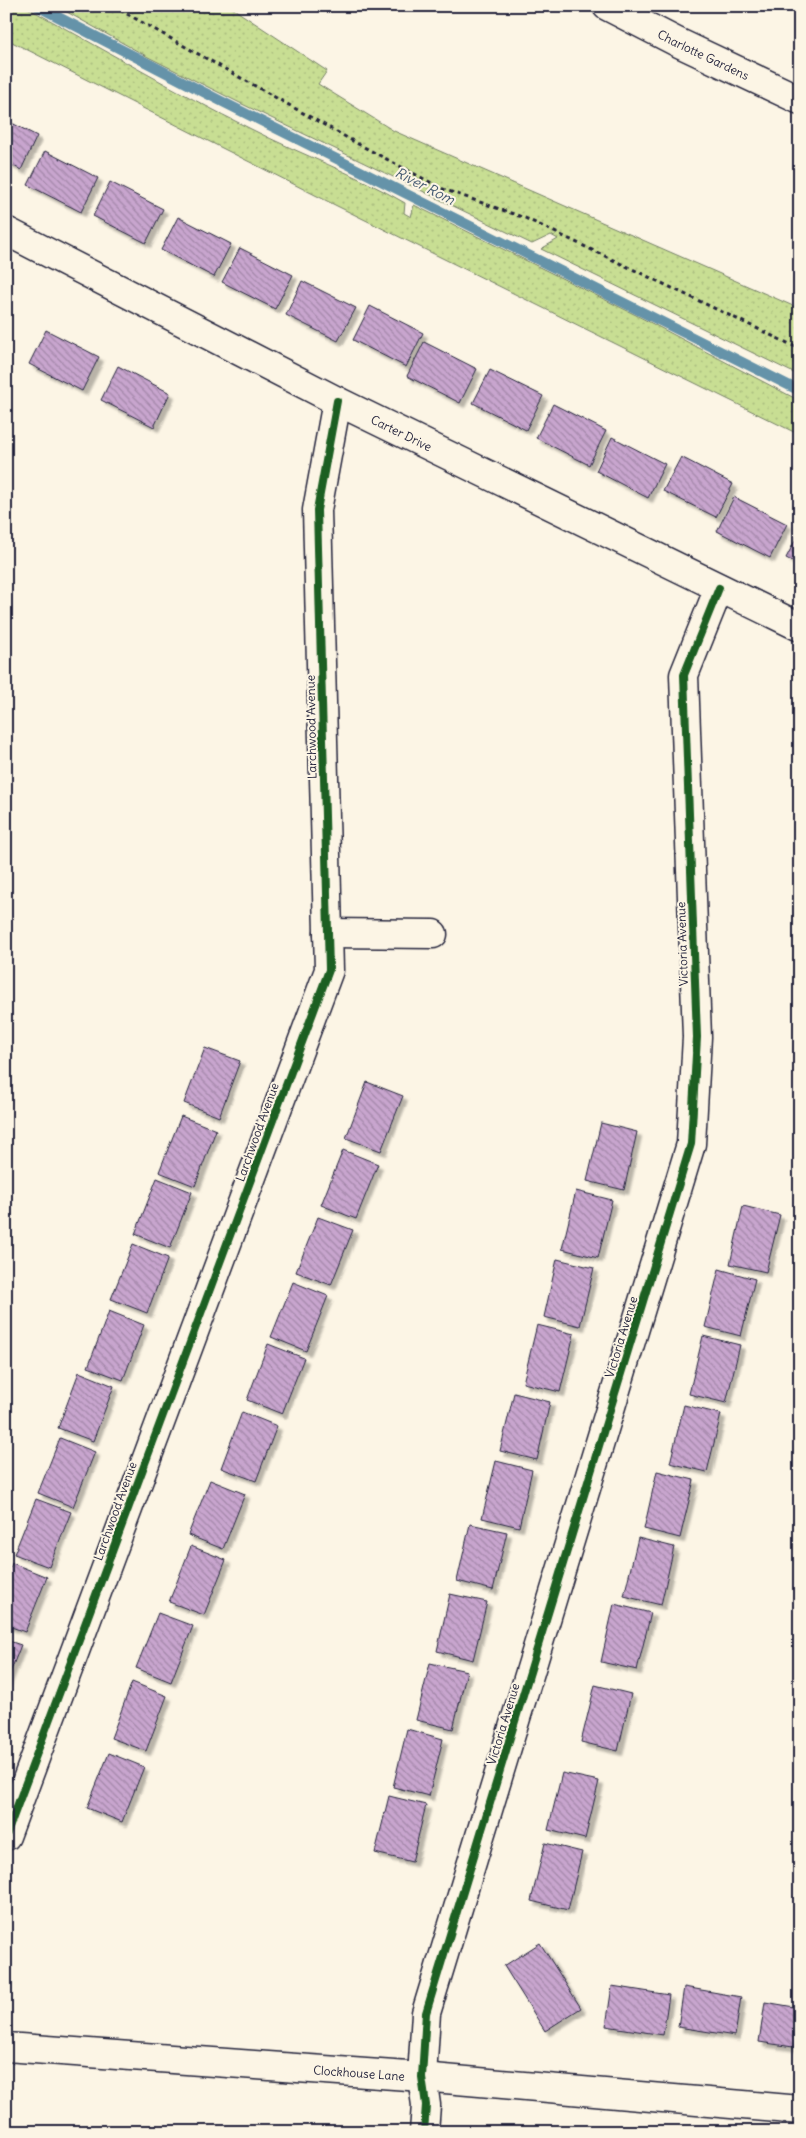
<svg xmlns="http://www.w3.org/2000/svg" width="806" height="2138" viewBox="0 0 806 2138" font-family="Delius,sans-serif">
  <defs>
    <pattern id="grass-dots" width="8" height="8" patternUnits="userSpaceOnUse" patternTransform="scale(1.25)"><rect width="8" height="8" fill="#c8de93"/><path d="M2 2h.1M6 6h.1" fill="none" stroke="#acbe80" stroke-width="1.8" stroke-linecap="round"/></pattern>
    <pattern id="building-back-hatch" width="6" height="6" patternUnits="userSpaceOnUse" patternTransform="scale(1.25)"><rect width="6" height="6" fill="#c8a5ce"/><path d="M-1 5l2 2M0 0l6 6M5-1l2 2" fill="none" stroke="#a286a8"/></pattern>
    <filter id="shadow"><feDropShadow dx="4.5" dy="4.5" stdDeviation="1" flood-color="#0004"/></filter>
  </defs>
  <rect width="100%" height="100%" fill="#fcf5e5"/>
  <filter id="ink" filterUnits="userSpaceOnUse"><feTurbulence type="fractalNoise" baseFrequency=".02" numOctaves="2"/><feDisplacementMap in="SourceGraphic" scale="10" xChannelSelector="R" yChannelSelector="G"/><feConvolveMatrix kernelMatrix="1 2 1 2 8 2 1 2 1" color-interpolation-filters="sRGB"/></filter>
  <g filter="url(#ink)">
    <path fill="url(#grass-dots)" stroke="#758067" d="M6,6H24C100,47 174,91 251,129C302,155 356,174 405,203L404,213L411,217L414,205L636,315L800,401V435L337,206L6,39Z
      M56,6H229L327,71L318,84L394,131L800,309V376L541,249L558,239L551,235L532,244L240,103L148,57Z"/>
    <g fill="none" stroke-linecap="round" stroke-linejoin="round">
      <path stroke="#6593a9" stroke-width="10" d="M37,6L219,100L800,391"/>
    </g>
    <path fill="url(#building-back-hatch)" stroke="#22223b" filter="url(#shadow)" d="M6,120L37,136L21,170L6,162Z
      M45,151L98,178L81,212L28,185Z
      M110,182L163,209L146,243L93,216Z
      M178,217L231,244L214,277L161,250Z
      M240,248L293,275L275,309L222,282Z
      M302,281L356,308L338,341L286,315Z
      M370,306L423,333L406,367L353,340Z
      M46,330L99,357L82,391L29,364Z
      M424,342L477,369L460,403L407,376Z
      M118,366L170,393L154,427L101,400Z
      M490,370L543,396L526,430L473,403Z
      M553,404L606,431L589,465L536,438Z
      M612,437L665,464L648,498L596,471Z
      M681,457L733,484L716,517L663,491Z
      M734,497L787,524L770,558L717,531Z
      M800,531V565L786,558Z
      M205,1048L240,1061L219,1117L184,1103Z
      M367,1082L403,1096L381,1151L346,1138Z
      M181,1116L216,1130L195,1186L159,1172Z
      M601,1123L637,1132L624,1190L587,1181Z
      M343,1150L378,1164L356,1219L321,1205Z
      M157,1178L192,1192L170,1248L135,1234Z
      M576,1191L612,1200L598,1258L562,1249Z
      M743,1206L780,1215L766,1272L730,1264Z
      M318,1217L353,1230L331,1285L296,1272Z
      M133,1244L168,1258L147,1313L111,1299Z
      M557,1259L594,1268L580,1326L544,1317Z
      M719,1269L755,1279L741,1336L705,1327Z
      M293,1282L328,1296L306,1351L271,1337Z
      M109,1311L144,1325L123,1380L88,1367Z
      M537,1325L574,1334L560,1392L523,1383Z
      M703,1336L740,1345L726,1403L689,1394Z
      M268,1344L304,1358L282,1414L247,1400Z
      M79,1372L114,1386L93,1441L58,1428Z
      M514,1393L550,1402L537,1460L500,1451Z
      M684,1405L721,1414L707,1472L670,1463Z
      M242,1412L277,1426L256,1481L221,1468Z
      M60,1438L95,1452L73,1507L38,1493Z
      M496,1461L532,1470L519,1527L482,1518Z
      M657,1471L694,1480L680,1538L644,1529Z
      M210,1480L245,1494L223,1549L188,1535Z
      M36,1499L71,1512L49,1567L14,1554Z
      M470,1524L507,1532L493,1590L457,1581Z
      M638,1538L674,1547L661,1605L624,1596Z
      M191,1546L226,1560L204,1615L169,1602Z
      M12,1563L47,1577L25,1632L6,1625V1577Z
      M450,1594L487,1602L473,1660L437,1651Z
      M614,1604L651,1613L637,1670L601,1662Z
      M158,1613L193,1626L171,1682L136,1668Z
      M6,1640L21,1645L6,1683Z
      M430,1663L467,1671L453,1729L416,1720Z
      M132,1682L167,1696L146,1751L111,1738Z
      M595,1685L631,1694L618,1751L581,1742Z
      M407,1729L443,1739L429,1796L393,1787Z
      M109,1753L144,1767L122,1822L87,1808Z
      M562,1773L599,1781L585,1839L548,1830Z
      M389,1796L426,1805L412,1862L375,1853Z
      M545,1843L582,1852L568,1910L531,1901Z
      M540,1943L581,2008L545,2031L504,1966Z
      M612,1986L669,1995L663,2035L606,2026Z
      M684,1987L741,1997L735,2036L678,2027Z
      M765,2002L800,2008V2048L759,2042Z"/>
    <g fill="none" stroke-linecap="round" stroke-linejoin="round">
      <defs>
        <g id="minor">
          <path id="s1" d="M607,6L677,42L800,100"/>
          <path id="s2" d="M6,231L337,401L800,627"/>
          <path d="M328,933L433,934"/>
          <path d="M6,1836L329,970L317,510L337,401"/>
          <path id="s3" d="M6,2047L422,2077L800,2110"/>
          <path d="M424,2132L426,2105L422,2077L426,2013L691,1144L697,1037L684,675L719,588"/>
        </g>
      </defs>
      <use href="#minor" stroke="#22223b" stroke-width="31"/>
      <path stroke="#22223b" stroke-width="3" stroke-dasharray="4 4" stroke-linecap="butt" d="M113,6L360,145L443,189L525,218L800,349"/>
      <use href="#minor" stroke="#fcf5e5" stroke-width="28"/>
      <defs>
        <path id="cycleway" d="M6,1836L329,970L317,510L337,401
          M424,2132L426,2105L422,2077L426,2013L691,1144L697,1037L684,675L719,588"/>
      </defs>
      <use href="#cycleway" stroke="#fcf5e5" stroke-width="11"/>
      <use href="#cycleway" stroke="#1b5e20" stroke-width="8"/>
    </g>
  </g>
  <g text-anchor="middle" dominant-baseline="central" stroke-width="4" stroke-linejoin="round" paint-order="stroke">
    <g font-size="12" fill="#22223b" stroke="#fcf5e5">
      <text stroke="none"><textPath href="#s1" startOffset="108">Charlotte Gardens</textPath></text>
      <text stroke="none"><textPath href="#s2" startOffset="444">Carter Drive</textPath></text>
      <text transform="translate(311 727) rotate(-91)">Larchwood Avenue</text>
      <text transform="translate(682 944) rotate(-92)">Victoria Avenue</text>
      <text transform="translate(257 1132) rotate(-70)">Larchwood Avenue</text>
      <text transform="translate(621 1337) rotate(-73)">Victoria Avenue</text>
      <text transform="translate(115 1511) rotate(-70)">Larchwood Avenue</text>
      <text transform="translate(503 1724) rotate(-73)">Victoria Avenue</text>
      <text stroke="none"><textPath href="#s3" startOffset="354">Clockhouse Lane</textPath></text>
    </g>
    <g font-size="14" font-style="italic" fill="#445a72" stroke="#fcf5e5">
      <text transform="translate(425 186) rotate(27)">River Rom</text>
    </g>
  </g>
  <rect width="806" height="2138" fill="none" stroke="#fcf5e5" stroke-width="25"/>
  <rect x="12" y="12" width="781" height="2113" fill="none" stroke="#22223b" stroke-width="2" filter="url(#ink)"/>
</svg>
